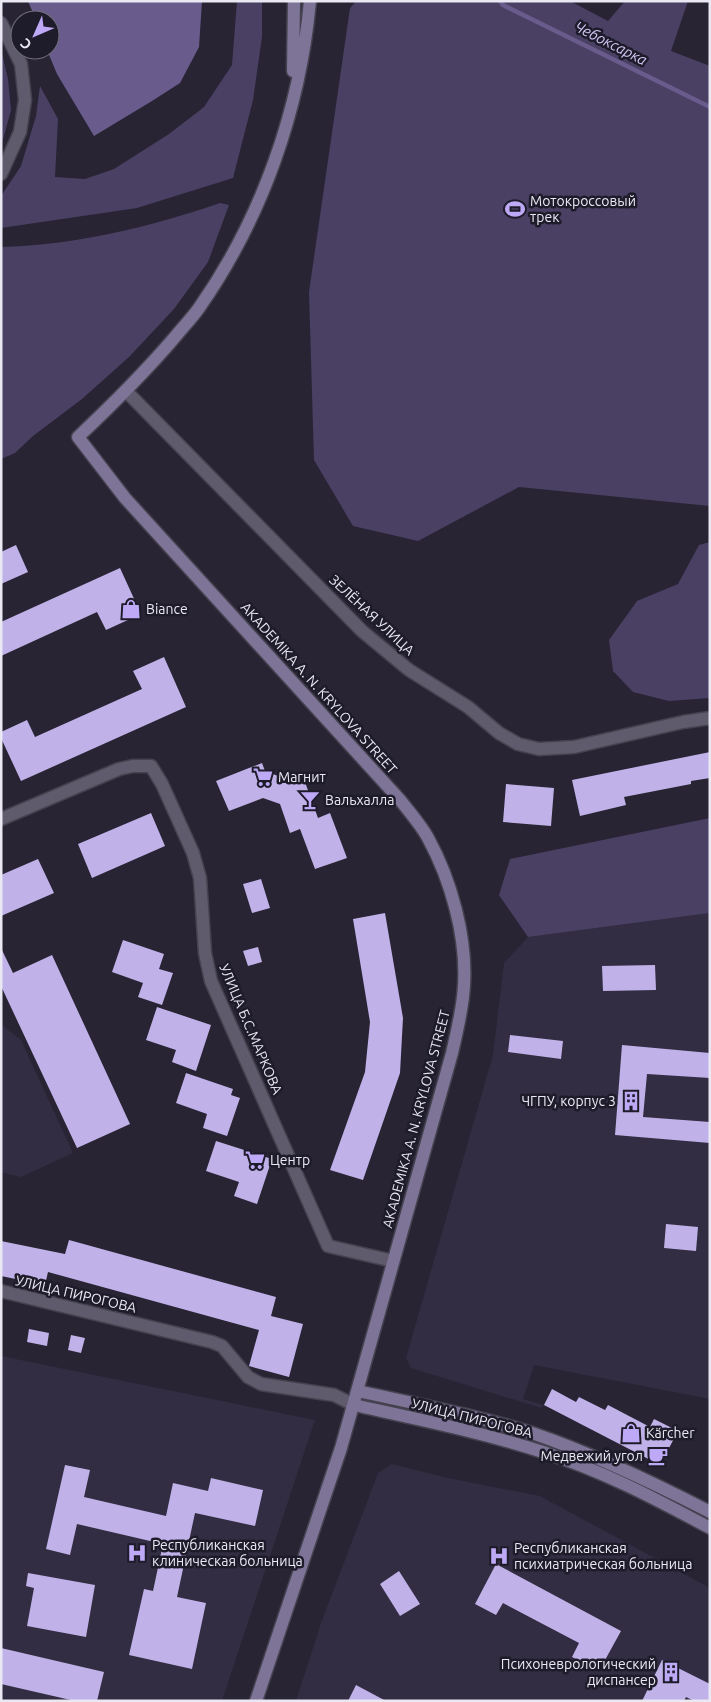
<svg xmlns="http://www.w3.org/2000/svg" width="711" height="1702" viewBox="0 0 711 1702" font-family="Ubuntu,sans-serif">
  <rect width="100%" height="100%" fill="#282434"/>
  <path fill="#322d42" d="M710,913V1399L534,1365L523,1399L544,1405L541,1408L411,1368L406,1358L493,1055L504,963L528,937Z
    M1,1024L21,1040L73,1153L21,1177L1,1172Z
    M1,1356L315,1420L222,1701H1Z
    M392,1464L448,1478L540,1496L710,1588V1701H296L321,1623L378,1473Z"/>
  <path fill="#494063" d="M237,1H262V37L253,100L233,178L137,208L1,228V196L21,166L36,116L40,86L58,119L55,177L85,179L114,169L169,134L204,107L232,65Z
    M356,1H570L608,21L625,1H688L671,51L710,66V506L519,487L418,541L353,526L314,460L309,292L350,8Z
    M1,49L8,79L11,110L1,147Z
    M220,203L229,205L208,262L174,309L129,357L82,399L33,436L15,453L1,459V247C76,245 150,227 220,203Z
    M710,542V698L669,701L633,692L613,671L609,640L637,601L678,584L699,545Z
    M710,818V913L528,937L499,895L510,859Z"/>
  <path fill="#695c8d" d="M28,1H202L199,47L180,83L152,101L94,136L57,74L47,50H50V20H36Z"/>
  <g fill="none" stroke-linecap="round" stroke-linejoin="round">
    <path stroke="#695c8d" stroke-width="4.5" d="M500,1L503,5L710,107"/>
  </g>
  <path fill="#c0b2e8" d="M16,545L28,572L1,584V552Z
    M120,568L141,614L106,630L97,612L1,656V622Z
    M164,657L186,707L21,781L1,738V732L27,720L35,737L142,689L133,671Z
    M710,752V778L691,781V784L624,797L626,805L580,816L572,780Z
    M262,763L265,771L299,784L305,782L318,818L330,813L347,858L315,869L300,829L290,833L280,804L263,798L229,811L216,781Z
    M506,784L554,788L551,826L503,822Z
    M151,813L165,846L92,878L78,844Z
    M38,859L54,893L1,916V875Z
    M261,879L270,908L252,913L243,884Z
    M385,913L403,1018L400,1073L363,1180L330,1170L365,1072L370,1022L353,919Z
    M123,940L164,954L159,969L173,973L162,1005L138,997L143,983L112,972Z
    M258,947L262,962L248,966L243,951Z
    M1,948L13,973L52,955L130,1124L77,1148L1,986Z
    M655,965L656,990L603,991L602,966Z
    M157,1007L211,1025L196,1071L172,1062L176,1050L146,1040Z
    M510,1035L563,1041L561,1059L508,1052Z
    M622,1045L710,1053V1078L647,1074L643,1117L710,1122V1143L615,1135Z
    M186,1073L233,1089L231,1095L240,1098L227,1136L203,1128L207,1114L176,1103Z
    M216,1141L272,1159L257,1204L234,1196L239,1182L206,1171Z
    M666,1224L698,1227L696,1251L664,1248Z
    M69,1240L276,1297L271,1316L303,1324L289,1377L249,1366L259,1330L48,1272L45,1285L1,1276V1241L65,1254Z
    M29,1329L49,1333L47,1346L27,1342Z
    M71,1335L85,1338L81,1353L68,1350Z
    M552,1389L576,1402L579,1397L605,1410L608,1405L650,1427L654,1419L678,1431L660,1465L544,1405Z
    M65,1465L90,1470L84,1497L166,1516L173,1483L208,1491L211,1478L263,1490L255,1526L195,1513L177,1597L206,1603L192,1669L129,1655L144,1589L153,1591L163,1544L77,1524L70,1555L46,1549Z
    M496,1564L621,1631L599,1671L572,1657L579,1643L503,1603L496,1615L475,1604Z
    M399,1571L420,1604L400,1616L380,1584Z
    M28,1573L95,1585L86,1637L27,1626L34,1588L26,1586Z
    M1,1648L104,1672L97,1701H75L1,1684Z
    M662,1660L710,1684V1701H694L686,1697L684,1701H642Z
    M356,1685L386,1701H348Z"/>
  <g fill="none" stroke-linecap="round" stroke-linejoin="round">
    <defs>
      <path id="street" d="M1,23L21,64L25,100L20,132L1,174
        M126,391L362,631L409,670L468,707L499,733L518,744L539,749L574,747L683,722L710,718
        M1,819L119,769L133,766H151L162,784L193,853L200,878L205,953L211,981L328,1246L393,1261
        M1,1291L212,1342L222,1346L248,1377L261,1384L334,1395L354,1405"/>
      <path id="secondary" d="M293,71L294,1
        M358,1391C416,1404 475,1415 532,1433C594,1454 652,1482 710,1512
        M354,1405C417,1419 481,1432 543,1452C601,1470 656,1499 710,1528
        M256,1701L341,1448L452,1053C457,1031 463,1008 464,985C467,937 451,880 428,838C421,825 410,813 401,801L125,498L78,437C112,405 145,372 175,337C183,327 192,318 199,308C262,218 300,110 310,1"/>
    </defs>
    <use href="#street" stroke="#45424f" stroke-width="15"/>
    <use href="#secondary" stroke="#45424f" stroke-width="15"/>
    <use href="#street" stroke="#5f5b6d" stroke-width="12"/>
    <use href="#secondary" stroke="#7d7498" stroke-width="12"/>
  </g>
  <defs>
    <symbol id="stadium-bare" viewBox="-9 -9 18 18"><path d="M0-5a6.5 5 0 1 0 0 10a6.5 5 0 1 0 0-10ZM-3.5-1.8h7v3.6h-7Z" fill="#bda9f5" stroke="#1e1b2a" stroke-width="2.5" paint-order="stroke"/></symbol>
    <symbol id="shop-bare" viewBox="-9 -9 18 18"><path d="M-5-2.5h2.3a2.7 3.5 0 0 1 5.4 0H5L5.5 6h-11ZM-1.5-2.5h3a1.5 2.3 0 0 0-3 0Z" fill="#bda9f5" stroke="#1e1b2a" stroke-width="2.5" paint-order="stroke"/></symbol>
    <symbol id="supermarket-bare" viewBox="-9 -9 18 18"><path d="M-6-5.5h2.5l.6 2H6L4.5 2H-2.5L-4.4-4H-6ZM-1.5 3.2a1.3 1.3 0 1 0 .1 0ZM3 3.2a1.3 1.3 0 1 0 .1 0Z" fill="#bda9f5" stroke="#1e1b2a" stroke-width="2.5" paint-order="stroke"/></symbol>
    <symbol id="bar-bare" viewBox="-9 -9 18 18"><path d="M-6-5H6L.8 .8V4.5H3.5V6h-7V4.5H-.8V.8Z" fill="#bda9f5" stroke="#1e1b2a" stroke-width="2.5" paint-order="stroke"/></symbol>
    <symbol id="building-bare" viewBox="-9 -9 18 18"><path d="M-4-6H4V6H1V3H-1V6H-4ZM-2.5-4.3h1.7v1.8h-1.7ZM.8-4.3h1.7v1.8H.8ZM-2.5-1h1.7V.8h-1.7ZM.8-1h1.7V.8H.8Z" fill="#bda9f5" stroke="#1e1b2a" stroke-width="2.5" paint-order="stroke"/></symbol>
    <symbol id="cafe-bare" viewBox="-9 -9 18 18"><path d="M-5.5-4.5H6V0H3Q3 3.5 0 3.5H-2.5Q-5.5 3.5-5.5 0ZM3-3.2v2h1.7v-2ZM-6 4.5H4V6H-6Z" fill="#bda9f5" stroke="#1e1b2a" stroke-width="2.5" paint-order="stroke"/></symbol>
    <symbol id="hospital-bare" viewBox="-9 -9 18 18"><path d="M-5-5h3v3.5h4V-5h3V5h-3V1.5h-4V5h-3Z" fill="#bda9f5" stroke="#1e1b2a" stroke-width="2.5" paint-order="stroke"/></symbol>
  </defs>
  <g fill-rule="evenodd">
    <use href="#stadium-bare" x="501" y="195" width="28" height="28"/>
    <use href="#shop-bare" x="117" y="595" width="28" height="28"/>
    <use href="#supermarket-bare" x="249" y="763" width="28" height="28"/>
    <use href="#bar-bare" x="296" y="786" width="28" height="28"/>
    <use href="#building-bare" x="617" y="1087" width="28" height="28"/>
    <use href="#supermarket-bare" x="241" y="1146" width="28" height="28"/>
    <use href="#shop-bare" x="617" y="1419" width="28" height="28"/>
    <use href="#cafe-bare" x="644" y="1442" width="28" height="28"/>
    <use href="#hospital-bare" x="123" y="1539" width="28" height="28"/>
    <use href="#hospital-bare" x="485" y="1542" width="28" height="28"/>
    <use href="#building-bare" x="657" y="1658" width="28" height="28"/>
  </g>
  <g text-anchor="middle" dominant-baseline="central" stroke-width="5" stroke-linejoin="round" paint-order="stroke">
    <g font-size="14" fill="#eae8f3" stroke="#1e1b2a" text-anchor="start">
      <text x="530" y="201">Мотокроссовый<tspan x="530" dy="16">трек</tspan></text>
      <text x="146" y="609">Biance</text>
      <text x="278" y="777">Магнит</text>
      <text x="325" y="800">Вальхалла</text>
      <text x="616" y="1101" text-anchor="end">ЧГПУ, корпус 3</text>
      <text x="270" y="1160">Центр</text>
      <text x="646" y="1433">Kärcher</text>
      <text x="643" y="1456" text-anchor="end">Медвежий угол</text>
      <text x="152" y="1545">Республиканская<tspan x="152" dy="16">клиническая больница</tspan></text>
      <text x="514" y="1548">Республиканская<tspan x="514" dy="16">психиатрическая больница</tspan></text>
      <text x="656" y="1664" text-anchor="end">Психоневрологический<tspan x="656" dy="16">диспансер</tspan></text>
    </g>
    <g font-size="14" fill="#eae8f3" stroke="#1e1b2a">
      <text transform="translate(372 615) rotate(43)">ЗЕЛЁНАЯ УЛИЦА</text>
      <text transform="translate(319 688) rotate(48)">AKADEMIKA A. N. KRYLOVA STREET</text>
      <text transform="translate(251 1029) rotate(67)">УЛИЦА Б.С.МАРКОВА</text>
      <text transform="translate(416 1119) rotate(-75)">AKADEMIKA A. N. KRYLOVA STREET</text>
      <text transform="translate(76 1294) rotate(13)">УЛИЦА ПИРОГОВА</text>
      <text transform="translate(472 1418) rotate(14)">УЛИЦА ПИРОГОВА</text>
    </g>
    <g font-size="15" font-style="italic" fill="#d2c7f5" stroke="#1e1b2a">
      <text transform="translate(611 43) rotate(27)">Чебоксарка</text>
    </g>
  </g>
  <rect width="711" height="1702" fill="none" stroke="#eae8f3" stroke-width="5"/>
  <g transform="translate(35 35) rotate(225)"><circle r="24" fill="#1e1b2a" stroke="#706d7a"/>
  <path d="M0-4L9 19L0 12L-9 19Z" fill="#bda9f5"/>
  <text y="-8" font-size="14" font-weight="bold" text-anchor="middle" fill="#eae8f3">С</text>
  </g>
</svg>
